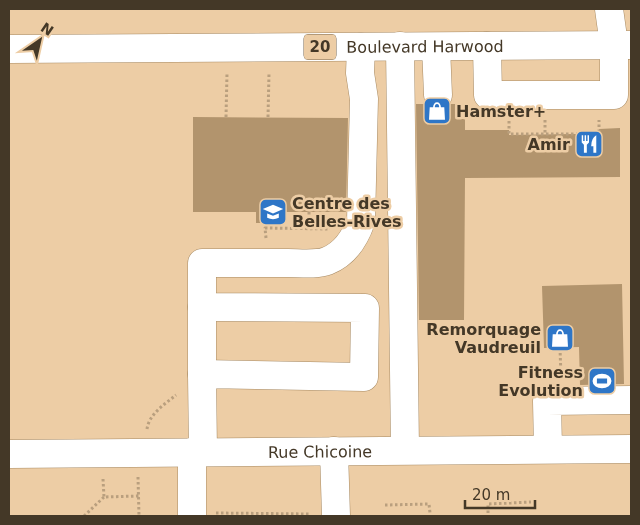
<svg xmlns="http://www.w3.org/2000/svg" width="640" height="525" viewBox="0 0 640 525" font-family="'DejaVu Sans',sans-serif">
  <rect width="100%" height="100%" fill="#edcda5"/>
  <path fill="#b2946d" d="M416,104H425L431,109L438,111L446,108L450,104H465V130H509V135L573,134H599V129L620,128V177L465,178L464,320H419Z
    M193,117L348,118L346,212H282V223H256V212H193Z
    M622,284L624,384L580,385L579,347L544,348L542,286Z"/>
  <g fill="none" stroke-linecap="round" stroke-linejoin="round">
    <defs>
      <g id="minor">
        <path d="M400,46L405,450"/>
        <path d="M487,46L488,95H614V45L609,9"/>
        <path d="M436,47L438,95"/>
        <path d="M202,374V307"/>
        <path d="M548,449L547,401L631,400"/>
        <path d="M334,451L336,516"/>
        <path d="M192,452V516"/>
        <path d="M203,452L202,374L364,377L365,308L202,307V263C231,263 259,263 288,263C299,263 317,265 327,261C345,254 355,238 361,221L364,99L360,73L361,47"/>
        <path id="s1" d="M9,454L631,449"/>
      </g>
      <g id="highway">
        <path id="s2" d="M9,49L631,45"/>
      </g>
    </defs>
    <use href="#minor" stroke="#a78a63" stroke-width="29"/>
    <use href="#highway" stroke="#a78a63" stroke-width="29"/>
    <path stroke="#b99f7e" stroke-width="3" stroke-dasharray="2.5 2.5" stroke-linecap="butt" d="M226,117L227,73
      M268,117L269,73
      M545,120V134
      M509,121V134H599V120
      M309,212V229
      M266,238L265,228L330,229
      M560,348L561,377
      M147,429C149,414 165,404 176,395
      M138,477L139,516
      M103,479L104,497L139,496
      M385,505L429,504L430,513
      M216,513L310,514
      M488,513V504L531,502
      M84,516L104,497"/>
    <use href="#minor" stroke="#fff" stroke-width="28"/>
    <use href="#highway" stroke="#fff" stroke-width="28"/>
  </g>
  <defs>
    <symbol id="shop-square" viewBox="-11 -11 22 22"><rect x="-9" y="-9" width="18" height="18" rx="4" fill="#2e76c7" stroke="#edcda5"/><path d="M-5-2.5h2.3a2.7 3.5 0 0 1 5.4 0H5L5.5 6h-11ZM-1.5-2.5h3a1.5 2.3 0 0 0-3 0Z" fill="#fff"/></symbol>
    <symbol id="restaurant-square" viewBox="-11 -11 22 22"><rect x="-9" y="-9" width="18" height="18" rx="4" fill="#2e76c7" stroke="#edcda5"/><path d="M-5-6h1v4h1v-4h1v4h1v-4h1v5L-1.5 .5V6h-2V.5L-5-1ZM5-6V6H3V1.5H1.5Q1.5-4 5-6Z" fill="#fff"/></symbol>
    <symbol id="university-square" viewBox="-11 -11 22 22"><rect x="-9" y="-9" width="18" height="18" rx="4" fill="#2e76c7" stroke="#edcda5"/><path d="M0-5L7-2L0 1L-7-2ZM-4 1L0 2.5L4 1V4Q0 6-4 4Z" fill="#fff"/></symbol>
    <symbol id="stadium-square" viewBox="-11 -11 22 22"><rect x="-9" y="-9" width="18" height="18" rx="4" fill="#2e76c7" stroke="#edcda5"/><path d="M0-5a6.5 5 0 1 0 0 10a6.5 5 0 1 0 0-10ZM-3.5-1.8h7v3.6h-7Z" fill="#fff"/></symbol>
  </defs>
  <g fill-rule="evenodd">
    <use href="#shop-square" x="421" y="95" width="32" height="32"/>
    <use href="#restaurant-square" x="573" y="128" width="32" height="32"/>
    <use href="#university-square" x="257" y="196" width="32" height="32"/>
    <use href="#shop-square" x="544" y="322" width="32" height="32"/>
    <use href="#stadium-square" x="586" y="365" width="32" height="32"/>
  </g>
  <g text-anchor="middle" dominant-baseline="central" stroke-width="5" stroke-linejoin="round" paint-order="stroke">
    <rect fill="#edcda5" stroke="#77654d" stroke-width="1" x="304" y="34.5" width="32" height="25" rx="4"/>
    <g font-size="15" font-weight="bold" fill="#443827">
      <text x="320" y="47">20</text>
    </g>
    <g font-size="16" fill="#443827" stroke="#edcda5">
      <text stroke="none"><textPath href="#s2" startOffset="416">Boulevard Harwood</textPath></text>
      <text stroke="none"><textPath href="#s1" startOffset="311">Rue Chicoine</textPath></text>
    </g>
    <g font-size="16" font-weight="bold" fill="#443827" stroke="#edcda5" text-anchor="end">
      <text x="456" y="111" text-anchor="start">Hamster+</text>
      <text x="570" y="144">Amir</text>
      <text x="292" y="203" text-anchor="start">Centre des<tspan x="292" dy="18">Belles-Rives</tspan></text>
      <text x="541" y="329">Remorquage<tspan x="541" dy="18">Vaudreuil</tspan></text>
      <text x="583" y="372">Fitness<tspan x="583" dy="18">Evolution</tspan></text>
    </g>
  </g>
  <rect width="640" height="525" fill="none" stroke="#443827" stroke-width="20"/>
  <g transform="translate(40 40) rotate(34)" stroke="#edcda5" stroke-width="4" paint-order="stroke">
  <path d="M0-4L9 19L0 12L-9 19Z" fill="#443827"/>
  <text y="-8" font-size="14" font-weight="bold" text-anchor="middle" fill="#443827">N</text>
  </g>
  <path d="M465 500v8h70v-8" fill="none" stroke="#443827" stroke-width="2.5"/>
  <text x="472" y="500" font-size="15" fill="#443827" stroke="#edcda5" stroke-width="4" paint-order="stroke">20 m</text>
</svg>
